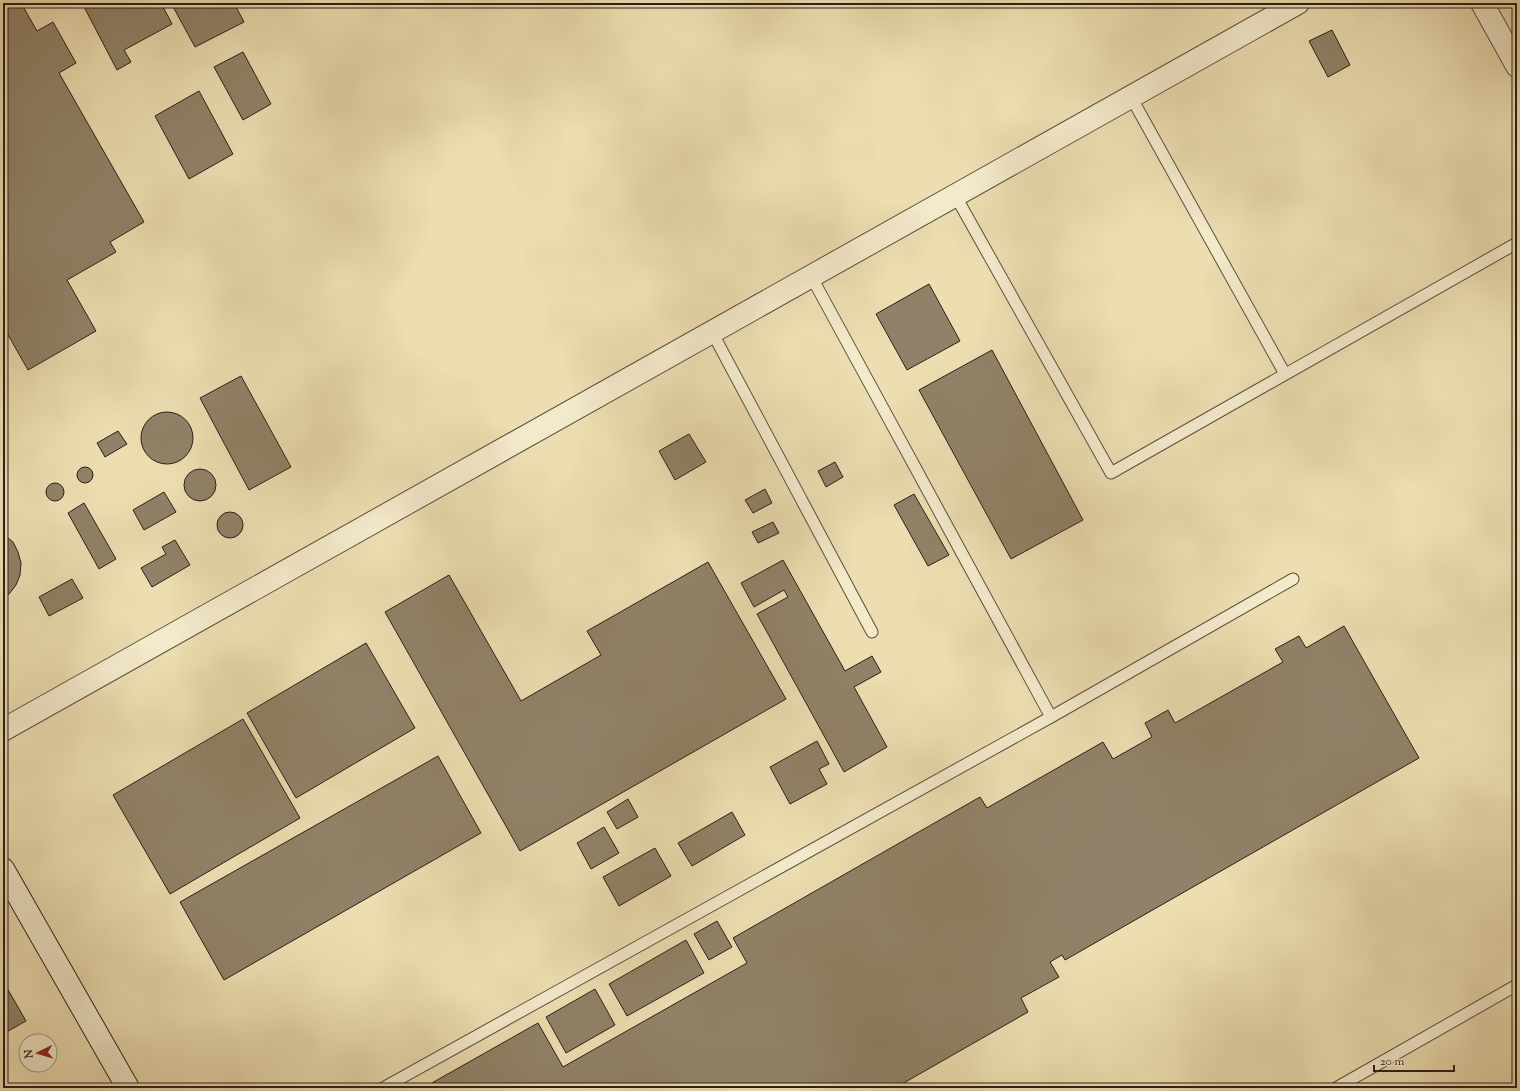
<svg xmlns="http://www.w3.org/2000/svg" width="1520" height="1091" viewBox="0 0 1520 1091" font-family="'Sorts Mill Goudy',serif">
  <rect width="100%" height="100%" fill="#ecdeb1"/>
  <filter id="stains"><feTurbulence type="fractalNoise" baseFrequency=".005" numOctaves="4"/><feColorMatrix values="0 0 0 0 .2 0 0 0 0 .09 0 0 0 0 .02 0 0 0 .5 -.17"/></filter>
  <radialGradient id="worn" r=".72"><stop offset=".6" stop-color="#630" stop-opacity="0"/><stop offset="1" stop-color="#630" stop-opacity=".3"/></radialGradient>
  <path fill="#908268" stroke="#2c1e18" d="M3,3H21L37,31L53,22L76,63L59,73L144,222L110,242L116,252L67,280L96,331L28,370L3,326Z
    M82,3H161L172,24L124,50L131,62L117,70Z
    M171,3H234L244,22L195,47Z
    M1332,30L1350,65L1328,77L1309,41Z
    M243,52L271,104L243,120L214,67Z
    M199,91L233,154L189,179L155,116Z
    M929,284L960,341L907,370L876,314Z
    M992,350L1083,520L1011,559L919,390Z
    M241,376L291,467L249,490L200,398Z
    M141 438a26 26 0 1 1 52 0a26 26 0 1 1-52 0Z
    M118,431L127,444L105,457L97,443Z
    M689,434L706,462L675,480L659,451Z
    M835,462L843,477L826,487L818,471Z
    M77 475a8 8 0 1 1 16 0a8 8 0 1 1-16 0Z
    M184 485a16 16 0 1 1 32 0a16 16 0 1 1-32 0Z
    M46 492a9 9 0 1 1 18 0a9 9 0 1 1-18 0Z
    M765,489L772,503L753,513L745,500Z
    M164,492L176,512L144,530L133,510Z
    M914,494L949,555L928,566L894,505Z
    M84,503L116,559L99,569L68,513Z
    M217 525a13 13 0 1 1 26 0a13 13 0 1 1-26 0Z
    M773,522L779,533L758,543L752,532Z
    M3,534L13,542L18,552L21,563L20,575L16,585L9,594L3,598Z
    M175,540L190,565L152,587L141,568L166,554L162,547Z
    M783,560L845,671L872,656L881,672L854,687L887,747L844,772L757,614L788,597L784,590L754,607L741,583Z
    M708,562L786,699L520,851L385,612L449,575L521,701L601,655L587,631Z
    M72,579L83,598L49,616L39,597Z
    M1344,626L1419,758L1065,960L1062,955L1050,962L1059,977L1021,998L1028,1012L895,1088H423L538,1023L563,1067L747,963L733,938L980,797L987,808L1103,742L1113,759L1152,737L1145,723L1168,710L1175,723L1283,662L1275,649L1299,636L1306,648Z
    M366,643L415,728L296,798L247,713Z
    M243,719L300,818L170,894L113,795Z
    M817,741L829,764L819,769L827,784L790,804L770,767Z
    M438,756L481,833L224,980L180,902Z
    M628,799L638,817L617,829L607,812Z
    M732,812L745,835L692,866L678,843Z
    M604,827L619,853L591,869L577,843Z
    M655,848L671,876L619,906L603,877Z
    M717,921L732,947L709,960L694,934Z
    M686,940L704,973L627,1016L609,984Z
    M3,981L26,1021L3,1034Z
    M595,989L615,1025L566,1053L546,1017Z"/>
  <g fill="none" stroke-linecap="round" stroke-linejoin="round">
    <defs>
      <path id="lane" d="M1131,97L1285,374
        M955,195L1111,473L1517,243
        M811,276L1051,717L1293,579
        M712,332L872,632
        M383,1088L1051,717
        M1336,1088L1517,985"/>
      <path id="street" d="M1482,3L1517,66
        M3,730L1298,3"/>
      <path id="secondary" d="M3,869L128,1088"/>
    </defs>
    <use href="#lane" stroke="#5c4e3e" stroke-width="13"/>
    <use href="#street" stroke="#5c4e3e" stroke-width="24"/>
    <use href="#secondary" stroke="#2c1e18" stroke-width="24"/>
    <use href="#lane" stroke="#f3eacc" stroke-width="11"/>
    <use href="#street" stroke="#f3eacc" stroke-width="22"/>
    <use href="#secondary" stroke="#f3eacc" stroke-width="22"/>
  </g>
  <rect width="1520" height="1091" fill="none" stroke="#ecdeb1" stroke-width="16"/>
  <rect x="4" y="4" width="1512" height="1083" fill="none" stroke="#2c1e18" stroke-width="2"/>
  <rect x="8" y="8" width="1504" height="1075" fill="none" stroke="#2c1e18"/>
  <g transform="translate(38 1053) rotate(265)"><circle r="19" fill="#f3eacc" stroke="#a39884"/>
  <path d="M0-3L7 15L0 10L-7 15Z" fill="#8f2418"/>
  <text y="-6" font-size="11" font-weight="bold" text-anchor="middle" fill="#2c1e18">N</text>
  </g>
  <path d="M1374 1065v6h80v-6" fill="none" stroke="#2c1e18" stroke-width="2"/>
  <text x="1380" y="1065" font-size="12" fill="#2c1e18" stroke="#f3eacc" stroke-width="3" paint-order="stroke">20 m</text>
  <rect width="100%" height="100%" filter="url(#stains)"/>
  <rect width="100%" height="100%" fill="url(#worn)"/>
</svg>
